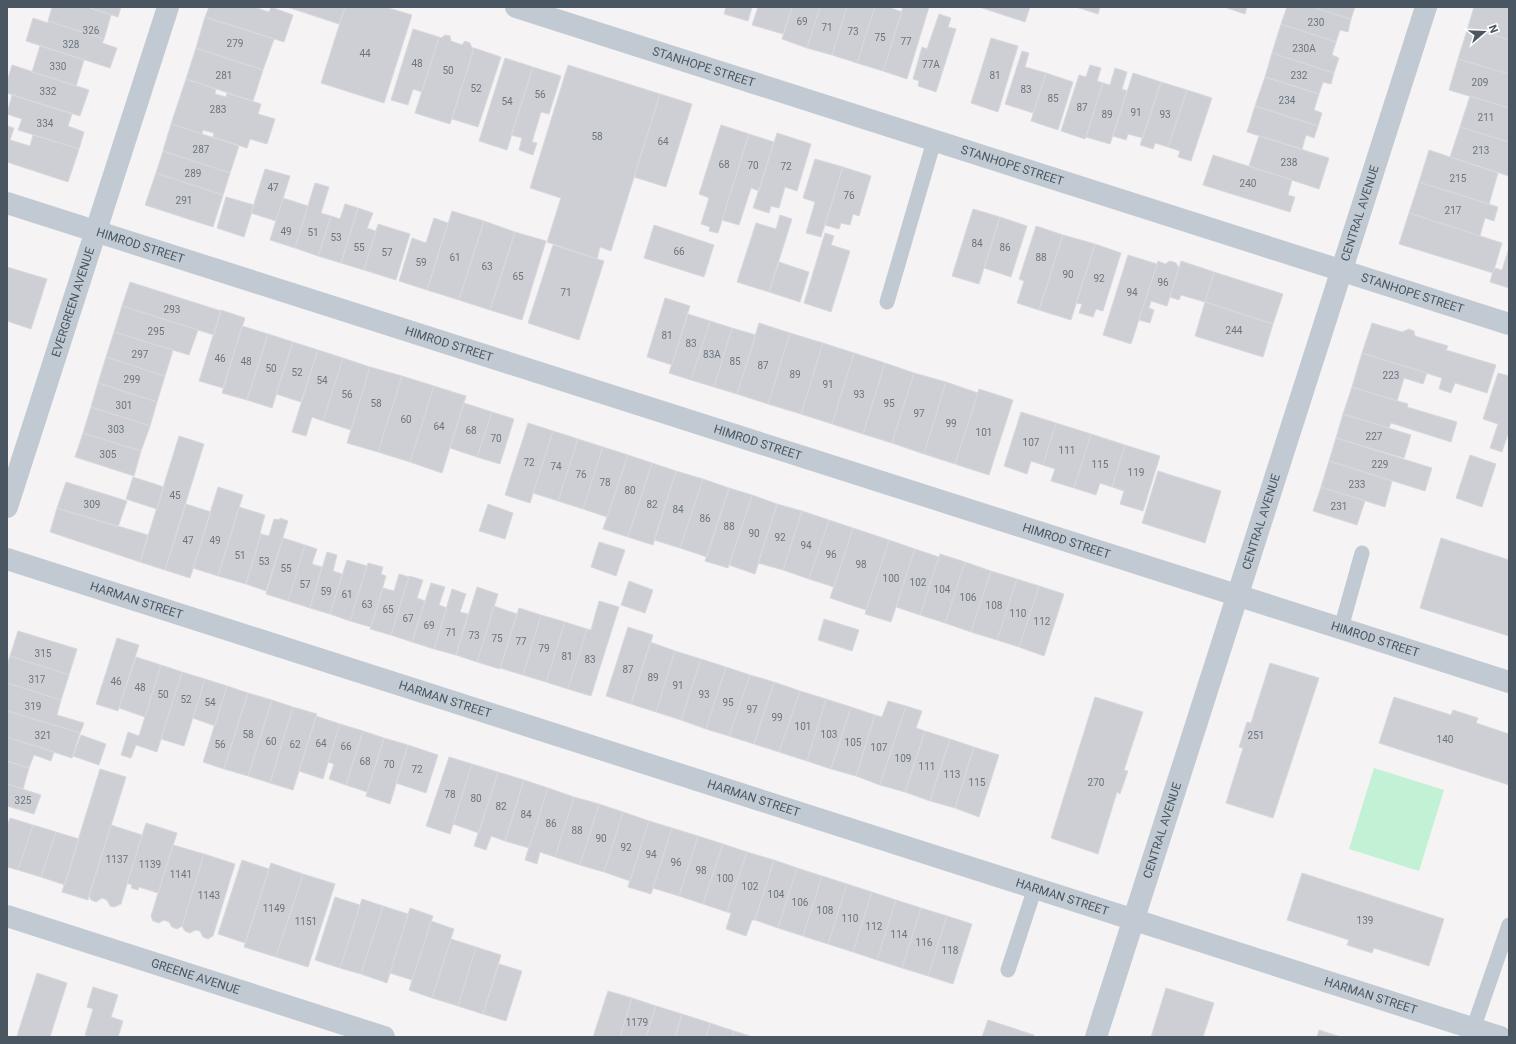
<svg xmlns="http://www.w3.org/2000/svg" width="1516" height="1044" viewBox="0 0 1516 1044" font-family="Roboto,sans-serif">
  <rect width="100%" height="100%" fill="#f5f3f3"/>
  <path fill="#c3f1d5" d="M1374,768L1444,790L1419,871L1349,849Z"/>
  <path fill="#cdcfd5" stroke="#d7d9de" d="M52,7H87L111,15L104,39L48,21Z
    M87,7H121L118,17Z
    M209,7H254L269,12L271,7L293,15L284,42L205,17Z
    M287,7H345L339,24Z
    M345,7H385L412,15L384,103L321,83Z
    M726,7H752L748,21L724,14Z
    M758,7H792L783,34L752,25Z
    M792,7H820L807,48L782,39Z
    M820,7H847L832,55L807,48Z
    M847,7H875L857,63L832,55Z
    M875,7H888L902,12L883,71L857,63Z
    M903,7H929L907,79L883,71Z
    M979,7H1030L1025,22Z
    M1076,7H1100L1098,14Z
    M1224,7H1247L1245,14Z
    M1287,7H1312L1351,19L1348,32L1340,30L1336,42L1281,24Z
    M1312,7H1355L1351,19Z
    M1474,7H1509V40L1468,27Z
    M939,14L951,18L948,27L956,29L936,92L918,86L919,81L913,79L922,47L927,49Z
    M205,17L274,39L263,70L196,48Z
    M33,18L48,23V21L104,39L102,43L117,48L110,68L26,41Z
    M1281,24L1336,42L1332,55L1339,58L1334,73L1272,53Z
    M1468,27L1509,40V74L1458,59Z
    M413,29L439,37L422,92L413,89L408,105L391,100Z
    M445,35L450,36L451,41L462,45L465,41L470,43L472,48H474L450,124L415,113L439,37L441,38Z
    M991,38L1018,46L998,112L971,103Z
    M40,46L84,60L76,86L32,72Z
    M196,48L263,70L253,101L186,79Z
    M474,48L501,57L478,127L452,119Z
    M1022,51L1029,53L1025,67L1046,73L1033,113L1005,104Z
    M1272,53L1334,73L1331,84L1323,82L1319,94L1265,77Z
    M505,58L533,67L507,150L479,141Z
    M1458,59L1509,74V108L1449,90Z
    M12,65L89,90L80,116L7,93V82Z
    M568,65L660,94L611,251L600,247L597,259L547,242L561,198L530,188Z
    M1090,65L1101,68L1097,81L1103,83L1085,139L1061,131L1079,75L1086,77Z
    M533,67L561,76L549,114L541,112L532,142L537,143L533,155L519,150L522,138L511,135Z
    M1115,68L1127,72L1122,89L1127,91L1110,144L1086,137L1103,83L1110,85Z
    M1046,73L1073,82L1058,130L1031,121Z
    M1133,73L1161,82L1143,138L1128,134L1126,140L1113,136Z
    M1265,77L1319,94L1314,110L1322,113L1318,126L1255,106Z
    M186,79L216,89L215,94L226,97L227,93L261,104L258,114L275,119L267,144L250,139L247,148L213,137L214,133L203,130L202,134L171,124Z
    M1161,82L1187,90L1168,147L1155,143L1153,149L1140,145Z
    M1187,90L1212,98L1191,161L1178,157L1180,151L1168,147Z
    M660,94L692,104L666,187L634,177Z
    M12,95L72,114L68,126L84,132L79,149L18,130L22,119L7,114Z
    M1470,96L1509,108V142L1460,127Z
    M1255,106L1318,126L1314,138L1306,135L1302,149L1247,132Z
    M171,124L239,146L230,173L163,151Z
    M721,125L749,134L718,233L709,231L710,227L701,224L709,198L699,194Z
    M7,126L14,128L10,140L30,146L33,135L79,149L68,182L7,162Z
    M1460,127L1509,142V176L1450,157Z
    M777,133L811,144L797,191L785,187L779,208L771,206L769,213L753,208Z
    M749,134L774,142L759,191L751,188L739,225L722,220Z
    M1259,136L1329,158L1319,189L1249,166Z
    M1429,150L1498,173L1489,204L1419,182Z
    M163,151L230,173L223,195L156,173Z
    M1213,155L1292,180L1288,195L1295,197L1290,212L1203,185Z
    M815,159L843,167L821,237L806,233L815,202L803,198Z
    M843,167L871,176L859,216L853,214L850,225L841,223L839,229L825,225Z
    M265,169L290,176L276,221L251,213Z
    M156,173L223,195L213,227L145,205Z
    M1419,182L1498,207L1494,221L1485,218L1480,236L1409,213Z
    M315,183L329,187L321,213L331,216L318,256L295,248Z
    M226,197L254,205L244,237L217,228Z
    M283,198L308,206L295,248L270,240Z
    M345,204L358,208L341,263L318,256L331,216L340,219Z
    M358,208L373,213L367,228L376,231L364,270L341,263Z
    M973,209L1000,217L979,284L952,276Z
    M452,211L484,221L459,300L427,290Z
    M1409,213L1502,243L1493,273L1399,244Z
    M780,215L792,219L769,292L737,282L756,223L776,229Z
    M1000,217L1027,226L1011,277L984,268Z
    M434,218L448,223L427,290L399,281L412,238L426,243Z
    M484,221L515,232L490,310L459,300Z
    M378,224L410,234L396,280L364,270Z
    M654,225L714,245L704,277L644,258Z
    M1036,226L1063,235L1039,310L1017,303L1024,281L1019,279Z
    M515,232L546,241L522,320L490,310Z
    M825,233L834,236L831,245L850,251L831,312L804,303Z
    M1063,235L1095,244L1071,320L1039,310Z
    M1095,244L1121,253L1103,311L1096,309L1093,317L1079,313L1082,304L1076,303Z
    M553,245L604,261L579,340L528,323Z
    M1509,248V288L1490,282L1494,268L1502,270Z
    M1128,255L1157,264L1131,344L1103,335Z
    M1158,261L1165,264L1170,261L1176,263L1179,268L1167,306L1151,301L1149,308L1154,310L1150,323L1139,320Z
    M1181,261L1214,272L1205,302L1181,295L1179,300L1170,297Z
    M779,262L809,272L800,302L769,292Z
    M7,267L47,279L31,329L7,321Z
    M1214,272L1283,294L1273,324L1205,302Z
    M130,282L221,311L214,335L122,306Z
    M665,298L690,306L672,365L647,357Z
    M1205,302L1273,324L1263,357L1195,336Z
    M122,306L198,330L189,355L114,332Z
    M221,310L245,318L223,388L199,381Z
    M688,314L710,321L691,380L669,373Z
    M710,321L732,328L714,387L691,380Z
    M759,323L790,333L768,404L737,394Z
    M1372,323L1402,332L1409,329L1414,331L1415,336L1448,346L1446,350L1496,365L1487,393L1455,383L1451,393L1439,389L1442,378L1362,353Z
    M242,326L268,334L247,400L222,393Z
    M732,328L756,335L737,394L714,387Z
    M114,332L173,350L165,376L106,357Z
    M790,333L823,343L801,414L768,404Z
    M268,334L293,342L272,408L247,400Z
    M293,342L318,350L301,402L276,394Z
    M823,343L854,353L832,424L801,414Z
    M318,350L343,358L323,421L312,417L306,436L292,432Z
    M854,353L885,363L863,434L832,424Z
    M1362,353L1427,373L1423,384L1404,378L1397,401L1352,387Z
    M106,357L165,376L157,402L98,383Z
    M343,358L370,367L351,430L323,421Z
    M885,363L914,373L892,443L863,434Z
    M370,367L402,376L378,452L347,443Z
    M914,373L946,382L924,454L892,443Z
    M1498,373L1509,376V431L1502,452L1490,448L1498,424L1483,419Z
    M402,376L434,386L410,462L378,452Z
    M946,382L978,393L955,464L924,454Z
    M98,383L157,402L150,426L91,407Z
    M434,386L466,396L442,473L410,462Z
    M1352,387L1408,404L1407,407L1457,422L1451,442L1391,423L1389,428L1343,414Z
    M979,389L1013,400L989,475L955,464Z
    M464,403L492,412L477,457L450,448Z
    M91,407L150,426L141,451L83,433Z
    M492,412L514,419L500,464L477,457Z
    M1021,412L1056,423L1043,465L1031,461L1027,474L1004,466Z
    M1343,414L1411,435L1404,458L1336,438Z
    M528,423L553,431L530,503L505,495Z
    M1056,423L1091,434L1074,488L1051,481L1055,469L1043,465Z
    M553,431L578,439L558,501L533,493Z
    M83,433L141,451L134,476L75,457Z
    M1091,434L1125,445L1112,487L1100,483L1096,495L1074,488Z
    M179,436L204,444L165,570L140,562Z
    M1336,438L1432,468L1425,491L1329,461Z
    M578,439L603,447L583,509L558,501Z
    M1125,445L1160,456L1143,511L1120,504L1124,491L1112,487Z
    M603,447L628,455L607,517L583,509Z
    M628,455L652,463L628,537L603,529Z
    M1470,455L1496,464L1482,507L1456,498Z
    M1329,461L1392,481L1385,507L1321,487Z
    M652,463L676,471L653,545L628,537Z
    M676,471L703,479L680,548L654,540Z
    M1158,471L1221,491L1205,543L1142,523Z
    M133,477L164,487L157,509L126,499Z
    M703,479L729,488L707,557L680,548Z
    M66,482L127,501L118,527L57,508Z
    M218,487L243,495L218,576L193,568Z
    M1321,487L1365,501L1357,525L1313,511Z
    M729,488L752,495L728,568L705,561Z
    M752,495L777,504L755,574L729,565Z
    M186,504L211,512L190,578L165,570Z
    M488,504L513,513L505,539L479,531Z
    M777,504L802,511L783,570L758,563Z
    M239,507L265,515L260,533L261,534L246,584L218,576Z
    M57,508L148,535L140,562L50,532Z
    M802,511L829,520L809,579L783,570Z
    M280,518L288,521L266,591L246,584L261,534L269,536L274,519L279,520Z
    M829,520L853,528L834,587L809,579Z
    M853,528L889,540L866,610L830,598Z
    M283,538L305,545L288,601L266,594Z
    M1441,538L1509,560V636L1420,608Z
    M889,540L915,549L891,622L865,614Z
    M599,542L625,550L616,576L591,567Z
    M305,545L317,549L312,564L322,567L310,608L288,601Z
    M915,549L939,557L920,615L896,607Z
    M327,552L337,555L333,571L342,574L330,614L310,608Z
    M940,554L965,562L945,623L920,615Z
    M347,560L367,566L350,621L330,614Z
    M965,562L991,571L971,632L945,623Z
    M368,563L383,567L381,574L386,576L371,627L350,621Z
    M991,571L1017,579L997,640L971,632Z
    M399,574L409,577L391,635L370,629L383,588L394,591Z
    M409,576L423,580L417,598L425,601L412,642L391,635Z
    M1017,579L1039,586L1019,647L997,640Z
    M629,581L653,590L645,613L621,605Z
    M431,583L445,587L439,605L447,608L434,649L412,642Z
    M1039,586L1064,594L1044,656L1019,647Z
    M477,587L498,594L477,662L456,655Z
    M452,589L466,594L460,612L468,614L456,655L434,649Z
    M599,601L619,607L591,696L568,689L587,629L591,630Z
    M494,606L517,614L500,669L477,662Z
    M519,608L541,615L523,675L500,668Z
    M541,615L565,622L546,682L523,675Z
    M824,619L859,630L852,651L818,640Z
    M565,622L587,629L568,689L546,682Z
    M628,627L653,635L631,704L606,696Z
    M18,631L77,649L69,675L10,656Z
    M117,638L139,645L118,711L96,704Z
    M650,642L675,651L656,712L631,704Z
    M675,651L701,659L681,720L656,712Z
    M10,656L69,675L61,700L7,683V665Z
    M136,657L161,665L145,717L119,708Z
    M701,659L726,667L706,729L681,720Z
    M1270,663L1319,678L1273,818L1226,803L1243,748L1239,747L1247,722L1251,723Z
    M161,665L182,672L157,752L136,745L131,758L121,755L128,732L139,736Z
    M726,667L750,675L729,736L706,729Z
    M182,672L205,679L184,746L161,739Z
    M750,675L774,682L754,744L729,736Z
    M205,679L227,686L215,726L193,718Z
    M774,682L800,691L779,752L754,744Z
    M7,683L61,700L57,715L84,723L80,733L7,711Z
    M227,686L248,693L224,769L203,762Z
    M800,691L826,699L807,761L779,752Z
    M248,693L272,700L248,776L224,769Z
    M1095,697L1143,712L1124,770L1128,771L1120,794L1117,792L1098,854L1051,838Z
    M1394,697L1451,715L1453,710L1478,718L1476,723L1509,734V785L1379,743Z
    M826,699L851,707L831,769L807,761Z
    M272,700L293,707L270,783L248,776Z
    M888,701L906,706L880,785L856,776L875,715L882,717Z
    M906,706L922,711L916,728L925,731L905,792L880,785Z
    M293,707L317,714L293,790L270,783Z
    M851,707L875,715L856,776L831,769Z
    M7,711L80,733L72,758L7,737Z
    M316,716L340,724L323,779L299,771Z
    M340,724L363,731L346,785L329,779L334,764L328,762Z
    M363,731L384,738L367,792L346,785Z
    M925,731L950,739L930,801L905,792Z
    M81,735L106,744L99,765L73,756Z
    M7,737L54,752L51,761L34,755L29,768L7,761Z
    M384,738L408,745L390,804L366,796Z
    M950,739L974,747L955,808L930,801Z
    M408,745L438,755L426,793L396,783Z
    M974,747L999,755L979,817L955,808Z
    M449,757L472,764L450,834L426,826Z
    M7,761L29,768L23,789L7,784Z
    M472,764L498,772L479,833L453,824Z
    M100,769L126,777L88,900L62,892Z
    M498,772L524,780L505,841L491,836L486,850L474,846Z
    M524,780L548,788L529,848L505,841Z
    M7,784L41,795L34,814L7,806Z
    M548,788L574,797L555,857L540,852L537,864L525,860Z
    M574,797L599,804L580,865L555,857Z
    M599,804L623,812L604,872L580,865Z
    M623,812L649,821L630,881L604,872Z
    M10,818L33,825L18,870L7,867V826Z
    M649,821L672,828L651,894L628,887Z
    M146,823L177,833L158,893L139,887L138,890L131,888L132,885L127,883Z
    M33,825L56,832L41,877L18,870Z
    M111,825L142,835L121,904L114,907L110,906L107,900L102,898L96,902L91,900L89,895Z
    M672,828L698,836L679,896L653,888Z
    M56,832L79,839L65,885L41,877Z
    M698,836L723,844L703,904L679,896Z
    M723,844L747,852L727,912L703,904Z
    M173,845L204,854L182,926L177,929L172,927L169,922L164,920L159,923L153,921L151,916Z
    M747,852L774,860L755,920H752L746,936L726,929L731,913L727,912Z
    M204,854L235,864L213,936L208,939L203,937L200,931L195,930L190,933L185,931L182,926Z
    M242,860L269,869L245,943L218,934Z
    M774,860L797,868L778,928L755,920Z
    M271,863L303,874L276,957L244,947Z
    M797,868L822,876L803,936L778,928Z
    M1302,873L1444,919L1429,966L1374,948L1372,953L1347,945L1349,940L1287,920Z
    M303,874L335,884L308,967L276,957Z
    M822,876L847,884L828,944L803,936Z
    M847,884L872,892L853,952L828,944Z
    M872,892L896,900L877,960L853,952Z
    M335,897L360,905L340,968L315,960Z
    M362,899L383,906L361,974L340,968Z
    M896,900L921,908L902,968L877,960Z
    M383,906L408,914L387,983L361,974Z
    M410,908L433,916L412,980L390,973Z
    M921,908L947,916L928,976L902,968Z
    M947,916L972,924L953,984L928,976Z
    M431,921L454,929L432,998L409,990Z
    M451,939L476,947L458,1006L432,998Z
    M476,947L501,955L483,1014L458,1006Z
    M499,964L522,971L506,1021L483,1014Z
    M37,973L67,983L50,1037H20L17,1036Z
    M93,987L118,995L111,1017L123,1021L118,1037H90L85,1035L93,1009L87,1007Z
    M1166,988L1214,1003L1203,1037H1151Z
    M608,991L632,998L620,1037H593Z
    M632,998L656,1006L646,1037H620Z
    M656,1006L682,1014L675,1037H646Z
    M682,1014L710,1023L706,1037H675Z
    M988,1020L1034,1035V1037H982Z
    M710,1023L734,1031L732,1037H706Z
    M1319,1030L1341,1037H1317Z
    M734,1031L753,1037H732Z"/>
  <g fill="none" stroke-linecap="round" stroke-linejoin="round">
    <path stroke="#c1cad2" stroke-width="15" d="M887,302L934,141
      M1341,628L1362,553
      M1008,970L1035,888
      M1473,1029L1509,925"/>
    <g stroke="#c1cad2" stroke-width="22">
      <path id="s1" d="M516,7L1509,324"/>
      <path id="s2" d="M7,203L1509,682"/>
      <path id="s3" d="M7,507L168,7"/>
      <path id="s4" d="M7,559L1500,1037"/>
      <path id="s5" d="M7,916L384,1037"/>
      <path id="s6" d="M1096,1037L1426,7"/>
    </g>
  </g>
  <g text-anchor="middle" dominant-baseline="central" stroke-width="4" stroke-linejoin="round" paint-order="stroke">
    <g font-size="10" fill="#6b747e">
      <text x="802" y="21">69</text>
      <text x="1316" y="22">230</text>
      <text x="827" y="27">71</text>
      <text x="91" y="30">326</text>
      <text x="853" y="31">73</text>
      <text x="880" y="37">75</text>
      <text x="906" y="41">77</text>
      <text x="235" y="43">279</text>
      <text x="71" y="44">328</text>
      <text x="1304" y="48">230A</text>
      <text x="365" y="53">44</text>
      <text x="417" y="63">48</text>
      <text x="931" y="64">77A</text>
      <text x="58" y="66">330</text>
      <text x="448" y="70">50</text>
      <text x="224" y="75">281</text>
      <text x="995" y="75">81</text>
      <text x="1299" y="75">232</text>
      <text x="1480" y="82">209</text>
      <text x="476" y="88">52</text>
      <text x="1026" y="89">83</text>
      <text x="48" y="91">332</text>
      <text x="540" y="94">56</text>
      <text x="1053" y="98">85</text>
      <text x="1287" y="100">234</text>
      <text x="507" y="101">54</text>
      <text x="1082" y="107">87</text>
      <text x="218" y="109">283</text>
      <text x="1136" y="112">91</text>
      <text x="1107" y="114">89</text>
      <text x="1165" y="114">93</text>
      <text x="1486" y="117">211</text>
      <text x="45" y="123">334</text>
      <text x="597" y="136">58</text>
      <text x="663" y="141">64</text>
      <text x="201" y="149">287</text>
      <text x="1481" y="150">213</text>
      <text x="1289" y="162">238</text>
      <text x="724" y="164">68</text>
      <text x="753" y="165">70</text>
      <text x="786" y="166">72</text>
      <text x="193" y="173">289</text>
      <text x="1458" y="178">215</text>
      <text x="1248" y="183">240</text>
      <text x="273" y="187">47</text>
      <text x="849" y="195">76</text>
      <text x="184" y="200">291</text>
      <text x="1453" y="210">217</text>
      <text x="286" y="231">49</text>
      <text x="313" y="232">51</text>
      <text x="336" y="237">53</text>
      <text x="977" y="243">84</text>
      <text x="359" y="247">55</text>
      <text x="1005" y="247">86</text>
      <text x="679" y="251">66</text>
      <text x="387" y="252">57</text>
      <text x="455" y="257">61</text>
      <text x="1041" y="257">88</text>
      <text x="421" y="262">59</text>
      <text x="487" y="266">63</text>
      <text x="1068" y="274">90</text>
      <text x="518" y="276">65</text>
      <text x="1099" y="278">92</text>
      <text x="1163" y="282">96</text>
      <text x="566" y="292">71</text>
      <text x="1132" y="292">94</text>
      <text x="172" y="309">293</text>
      <text x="1234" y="330">244</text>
      <text x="156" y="331">295</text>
      <text x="667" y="335">81</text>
      <text x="691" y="343">83</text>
      <text x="140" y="354">297</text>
      <text x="712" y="354">83A</text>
      <text x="220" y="358">46</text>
      <text x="246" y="361">48</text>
      <text x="735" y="361">85</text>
      <text x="763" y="365">87</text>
      <text x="271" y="368">50</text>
      <text x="297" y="372">52</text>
      <text x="795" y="374">89</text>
      <text x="1391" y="375">223</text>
      <text x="132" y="379">299</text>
      <text x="322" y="380">54</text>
      <text x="828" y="384">91</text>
      <text x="347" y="394">56</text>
      <text x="859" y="394">93</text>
      <text x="376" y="403">58</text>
      <text x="889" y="403">95</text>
      <text x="124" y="405">301</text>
      <text x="919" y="413">97</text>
      <text x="406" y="419">60</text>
      <text x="951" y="423">99</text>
      <text x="439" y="426">64</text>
      <text x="116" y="429">303</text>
      <text x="471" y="430">68</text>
      <text x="984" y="432">101</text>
      <text x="1374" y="436">227</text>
      <text x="496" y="438">70</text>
      <text x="1031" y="442">107</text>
      <text x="1067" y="450">111</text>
      <text x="108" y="454">305</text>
      <text x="529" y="462">72</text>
      <text x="1100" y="464">115</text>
      <text x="1380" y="464">229</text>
      <text x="556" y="466">74</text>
      <text x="1136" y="472">119</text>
      <text x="581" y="474">76</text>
      <text x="605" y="482">78</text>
      <text x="1357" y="484">233</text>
      <text x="630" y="490">80</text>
      <text x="175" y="495">45</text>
      <text x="92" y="504">309</text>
      <text x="652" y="504">82</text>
      <text x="1339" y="506">231</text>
      <text x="678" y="509">84</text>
      <text x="705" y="518">86</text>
      <text x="729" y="526">88</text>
      <text x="754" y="533">90</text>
      <text x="780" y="537">92</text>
      <text x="188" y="540">47</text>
      <text x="215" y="540">49</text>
      <text x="806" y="545">94</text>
      <text x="831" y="554">96</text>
      <text x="240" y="555">51</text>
      <text x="264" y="561">53</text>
      <text x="861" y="564">98</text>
      <text x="286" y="568">55</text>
      <text x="891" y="578">100</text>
      <text x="918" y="582">102</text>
      <text x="305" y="584">57</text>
      <text x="942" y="589">104</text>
      <text x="326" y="591">59</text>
      <text x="347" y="594">61</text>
      <text x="968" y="597">106</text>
      <text x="367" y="604">63</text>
      <text x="994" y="605">108</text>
      <text x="388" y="609">65</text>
      <text x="1018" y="613">110</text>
      <text x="408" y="618">67</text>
      <text x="1042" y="621">112</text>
      <text x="429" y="625">69</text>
      <text x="451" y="632">71</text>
      <text x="474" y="635">73</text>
      <text x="497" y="638">75</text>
      <text x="521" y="641">77</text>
      <text x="544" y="648">79</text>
      <text x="43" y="653">315</text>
      <text x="567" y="656">81</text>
      <text x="590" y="659">83</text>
      <text x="628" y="669">87</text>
      <text x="653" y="677">89</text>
      <text x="37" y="679">317</text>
      <text x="116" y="681">46</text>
      <text x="678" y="685">91</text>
      <text x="140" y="687">48</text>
      <text x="163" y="694">50</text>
      <text x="704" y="694">93</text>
      <text x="186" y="699">52</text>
      <text x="210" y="702">54</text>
      <text x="728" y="702">95</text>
      <text x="33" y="706">319</text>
      <text x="752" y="709">97</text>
      <text x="777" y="717">99</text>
      <text x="803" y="726">101</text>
      <text x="248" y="734">58</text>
      <text x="829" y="734">103</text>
      <text x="43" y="735">321</text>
      <text x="1256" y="735">251</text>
      <text x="1445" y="739">140</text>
      <text x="271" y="741">60</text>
      <text x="853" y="742">105</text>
      <text x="321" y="743">64</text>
      <text x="220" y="744">56</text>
      <text x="295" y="744">62</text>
      <text x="346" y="746">66</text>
      <text x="879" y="747">107</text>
      <text x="903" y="758">109</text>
      <text x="365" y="761">68</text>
      <text x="389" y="764">70</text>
      <text x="927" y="766">111</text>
      <text x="417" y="769">72</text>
      <text x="952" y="774">113</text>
      <text x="977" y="782">115</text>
      <text x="1096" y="782">270</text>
      <text x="450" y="794">78</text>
      <text x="476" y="798">80</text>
      <text x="23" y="800">325</text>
      <text x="501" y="806">82</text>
      <text x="526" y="814">84</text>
      <text x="551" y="823">86</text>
      <text x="577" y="830">88</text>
      <text x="601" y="838">90</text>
      <text x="626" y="847">92</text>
      <text x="651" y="854">94</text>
      <text x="117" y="859">1137</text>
      <text x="676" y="862">96</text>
      <text x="150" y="864">1139</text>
      <text x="701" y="870">98</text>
      <text x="181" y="874">1141</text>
      <text x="725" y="878">100</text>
      <text x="750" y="886">102</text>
      <text x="776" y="894">104</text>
      <text x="209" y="895">1143</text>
      <text x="800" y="902">106</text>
      <text x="274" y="908">1149</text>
      <text x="825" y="910">108</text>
      <text x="850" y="918">110</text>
      <text x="1365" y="920">139</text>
      <text x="306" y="921">1151</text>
      <text x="874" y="926">112</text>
      <text x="899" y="934">114</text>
      <text x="924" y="942">116</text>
      <text x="950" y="950">118</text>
      <text x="637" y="1022">1179</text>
    </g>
    <g font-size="12" fill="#4a5661" stroke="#fff">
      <text stroke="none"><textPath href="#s1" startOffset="197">STANHOPE STREET</textPath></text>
      <text stroke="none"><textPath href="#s1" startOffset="521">STANHOPE STREET</textPath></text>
      <text stroke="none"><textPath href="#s6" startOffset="865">CENTRAL AVENUE</textPath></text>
      <text stroke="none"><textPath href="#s2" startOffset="140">HIMROD STREET</textPath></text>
      <text stroke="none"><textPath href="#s1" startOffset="941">STANHOPE STREET</textPath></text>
      <text stroke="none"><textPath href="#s3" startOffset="215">EVERGREEN AVENUE</textPath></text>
      <text stroke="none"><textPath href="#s2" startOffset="464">HIMROD STREET</textPath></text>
      <text stroke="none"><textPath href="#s2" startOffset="788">HIMROD STREET</textPath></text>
      <text stroke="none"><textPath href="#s6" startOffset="541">CENTRAL AVENUE</textPath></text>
      <text stroke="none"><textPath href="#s2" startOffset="1112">HIMROD STREET</textPath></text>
      <text stroke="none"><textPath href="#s4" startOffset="136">HARMAN STREET</textPath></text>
      <text stroke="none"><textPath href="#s2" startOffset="1436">HIMROD STREET</textPath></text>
      <text stroke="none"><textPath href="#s4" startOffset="460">HARMAN STREET</textPath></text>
      <text stroke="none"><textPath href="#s4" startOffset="784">HARMAN STREET</textPath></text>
      <text stroke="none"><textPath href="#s6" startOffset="217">CENTRAL AVENUE</textPath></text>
      <text stroke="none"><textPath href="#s4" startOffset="1108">HARMAN STREET</textPath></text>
      <text stroke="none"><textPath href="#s5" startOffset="198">GREENE AVENUE</textPath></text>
      <text stroke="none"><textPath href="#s4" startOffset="1432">HARMAN STREET</textPath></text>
    </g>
  </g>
  <rect width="1516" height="1044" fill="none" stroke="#4a5661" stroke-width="16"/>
  <g transform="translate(1484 32) rotate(71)" stroke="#ffffff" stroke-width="3" paint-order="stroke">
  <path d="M0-3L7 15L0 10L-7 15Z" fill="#4a5661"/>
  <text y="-6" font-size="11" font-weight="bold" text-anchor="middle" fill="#4a5661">N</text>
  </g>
</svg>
